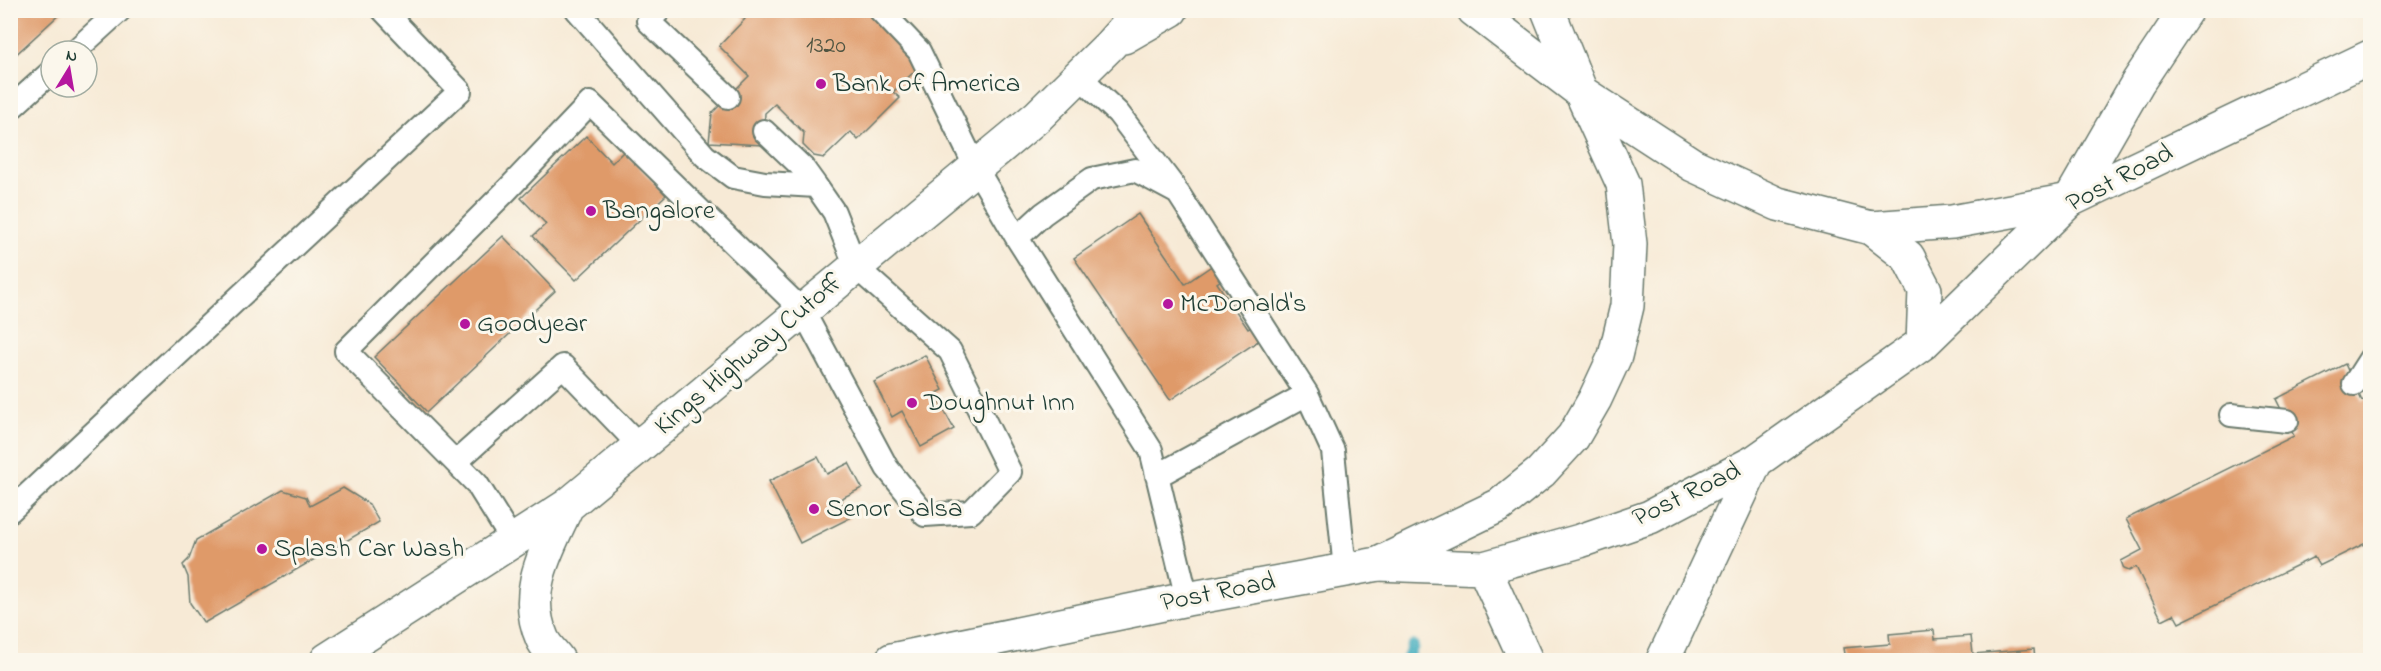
<svg xmlns="http://www.w3.org/2000/svg" width="2381" height="671" viewBox="0 0 2381 671" font-family="'Indie Flower',sans-serif">
  <rect width="100%" height="100%" fill="#fbf7ec"/>
  <filter id="ink" filterUnits="userSpaceOnUse"><feTurbulence type="fractalNoise" baseFrequency=".0167" numOctaves="2"/><feDisplacementMap in="SourceGraphic" scale="12" xChannelSelector="R" yChannelSelector="G"/><feConvolveMatrix kernelMatrix="1 2 1 2 8 2 1 2 1" color-interpolation-filters="sRGB"/></filter>
  <filter id="wash" filterUnits="userSpaceOnUse"><feTurbulence type="fractalNoise" baseFrequency=".008" numOctaves="4" result="noise"/><feDisplacementMap in="SourceGraphic" scale="24" xChannelSelector="R" yChannelSelector="G"/><feGaussianBlur stdDeviation="1.35" result="paint"/><feColorMatrix in="noise" values="0 0 0 0 0 0 0 0 0 0 0 0 0 0 0 0 0 1.4 0 .05"/><feComposite in="paint" operator="in"/></filter>
  <g filter="url(#wash)">
    <rect width="100%" height="100%" fill="#f7ead6"/>
    <g fill="none" stroke-linecap="round" stroke-linejoin="round">
      <path stroke="#3eabbd" stroke-width="12" d="M1407,660L1413,646"/>
    </g>
    <g id="blocks">
      <path fill="#df9a69" d="M10,10H64L10,60Z
        M741,10H868L922,64L893,92L900,98L858,140L851,132L824,158L814,156L803,145L804,133L775,104L765,113L763,145L709,142L712,113L749,76L719,46L745,19L739,13Z
        M586,136L612,163L624,151L666,195L576,280L533,236L546,224L521,198Z
        M1138,214L1185,284L1216,263L1225,277L1217,283L1248,329L1255,325L1264,337L1170,400L1074,258Z
        M503,236L555,291L427,412L374,357Z
        M925,355L943,390L935,394L954,429L921,447L902,411L892,417L874,382Z
        M2345,364L2362,401L2370,397V541L2319,566L2314,557L2179,623L2174,614L2162,620L2136,567L2129,571L2124,569L2121,561L2142,550L2126,519L2294,436L2276,399Z
        M818,457L827,474L849,463L862,488L840,499L850,518L800,543L769,481Z
        M343,488L369,504L379,522L204,623L190,603L188,577L183,565L189,559L196,540L283,490L306,497L310,506Z
        M1934,630L1935,639L1971,636L1973,654L2034,649L2035,660H1845L1843,648L1890,644L1889,634Z"/>
    </g>
  </g>
  <g filter="url(#ink)">
    <use href="#blocks" fill-opacity="0" stroke="#6b7a6d" stroke-width="1.5"/>
    <g fill="none" stroke-linecap="round" stroke-linejoin="round">
      <defs>
        <path id="lane" d="M660,10L648,21L728,97
          M880,10L919,51L976,168L1017,238
          M75,51L120,10
          M1078,75L1118,113L1174,187
          M10,109L51,72
          M764,131L803,168L816,186
          M2354,384L2370,359
          M2231,415L2287,421
          M456,462L563,366L640,446
          M1157,476L1307,394
          M10,511L460,91L383,10
          M512,540L477,484L346,351L507,190L590,103L803,311L887,468L925,515L971,512L1010,472L950,351L856,267L834,212L816,186L765,183L733,177L705,156L577,10
          M1187,599L1151,450L1017,238L1043,214L1092,179L1135,170L1178,193L1307,394L1333,451L1345,570"/>
        <path id="secondary" d="M2070,200L2138,82L2186,10
          M1871,228L1908,257L1925,290L1923,343
          M1378,564L1484,568L1580,541L1650,517L1756,461L1923,343L2070,200L2370,57
          M1484,568L1526,660
          M1663,660L1756,461"/>
        <path id="primary" d="M1474,10L1581,92L1693,165L1778,204L1871,228L1952,222L2070,200
          M1124,37L1171,10
          M327,660L567,506L1038,116L1110,45L1141,10
          M558,660C553,653 545,646 542,638C521,590 548,549 567,506
          M892,660L1187,599L1378,564L1500,505L1541,472L1573,437L1595,399L1615,356L1627,306L1630,244L1623,184L1581,92L1548,10"/>
      </defs>
      <use href="#lane" stroke="#6b7a6d" stroke-width="26"/>
      <use href="#secondary" stroke="#6b7a6d" stroke-width="36"/>
      <use href="#primary" stroke="#6b7a6d" stroke-width="36"/>
      <use href="#lane" stroke="#fff" stroke-width="22"/>
      <use href="#secondary" stroke="#fff" stroke-width="33"/>
      <use href="#primary" stroke="#fff" stroke-width="33"/>
    </g>
  </g>
  <g fill="#b5179e" stroke="#fbf7ec" stroke-width="2">
    <circle cx="821" cy="84" r="6"/>
    <circle cx="591" cy="211" r="6"/>
    <circle cx="1168" cy="304" r="6"/>
    <circle cx="465" cy="324" r="6"/>
    <circle cx="912" cy="403" r="6"/>
    <circle cx="814" cy="509" r="6"/>
    <circle cx="262" cy="549" r="6"/>
  </g>
  <g text-anchor="middle" dominant-baseline="central" stroke-width="6" stroke-linejoin="round" paint-order="stroke">
    <g font-size="24" fill="#4f5441">
      <text x="826" y="46">1320</text>
    </g>
    <g font-size="27" fill="#1f3d34" stroke="#fbf7ec" text-anchor="start">
      <text x="833" y="84">Bank of America</text>
      <text x="603" y="211">Bangalore</text>
      <text x="1180" y="304">McDonald's</text>
      <text x="477" y="324">Goodyear</text>
      <text x="924" y="403">Doughnut Inn</text>
      <text x="826" y="509">Senor Salsa</text>
      <text x="274" y="549">Splash Car Wash</text>
    </g>
    <g font-size="27" fill="#1f3d34" stroke="#fbf7ec">
      <text transform="translate(2120 179) rotate(-28)">Post Road</text>
      <text transform="translate(749 355) rotate(-40)">Kings Highway Cutoff</text>
      <text transform="translate(1687 495) rotate(-26)">Post Road</text>
      <text transform="translate(1218 593) rotate(-11)">Post Road</text>
    </g>
  </g>
  <rect width="2381" height="671" fill="none" stroke="#fbf7ec" stroke-width="36"/>
  <g transform="translate(69 69) rotate(11)"><circle r="28" fill="#fbf7ec" stroke="#a3ada2" stroke-width="1.5"/>
  <path d="M0-4.5L10 22L0 15L-10 22Z" fill="#b5179e"/>
  <text y="-9" font-size="16" font-weight="bold" text-anchor="middle" fill="#1f3d34">N</text>
  </g>
</svg>
